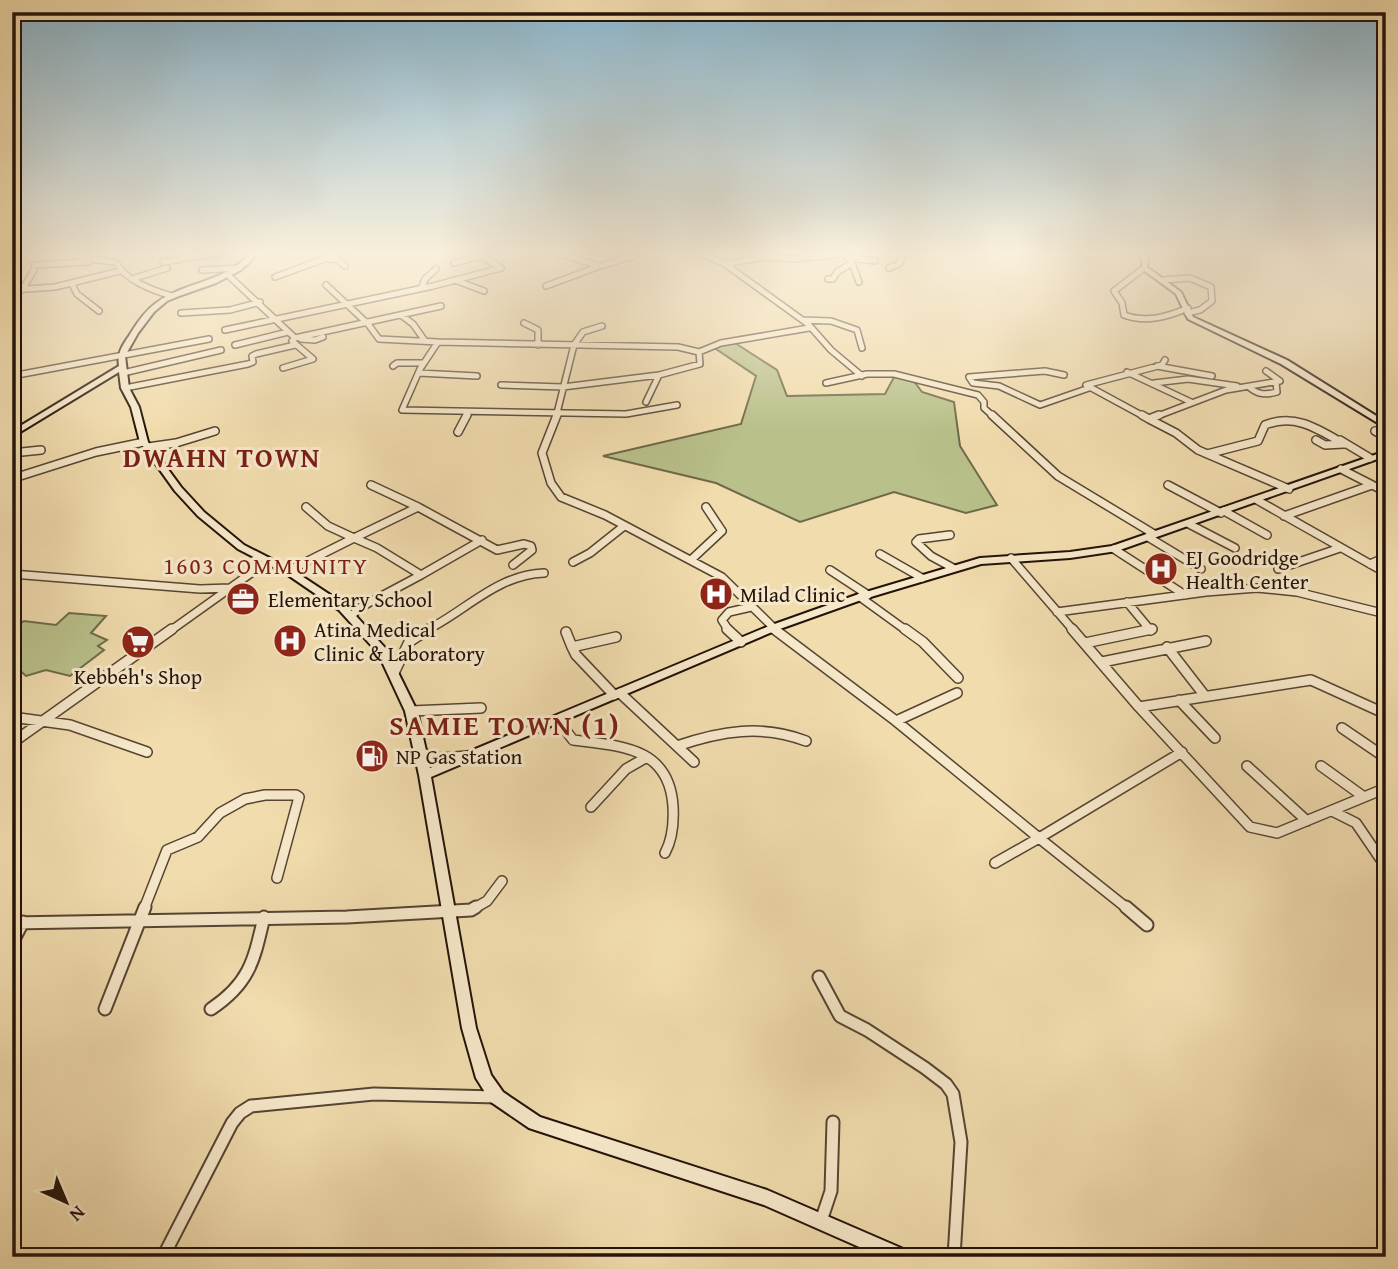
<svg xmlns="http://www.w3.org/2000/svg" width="1398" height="1269" viewBox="0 0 1398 1269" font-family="'Gentium Book Plus',serif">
  <rect width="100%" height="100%" fill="#f1dcae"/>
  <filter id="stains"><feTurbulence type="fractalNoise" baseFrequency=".00286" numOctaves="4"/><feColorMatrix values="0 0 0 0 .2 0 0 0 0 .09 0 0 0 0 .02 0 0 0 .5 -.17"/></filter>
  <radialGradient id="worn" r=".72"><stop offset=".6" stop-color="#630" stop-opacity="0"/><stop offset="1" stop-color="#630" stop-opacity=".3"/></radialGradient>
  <path fill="#b9c08a" stroke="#6e6949" stroke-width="2" d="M735,343L777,370L787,396L885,394L894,377L913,380L922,392L954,402L960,446L997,505L966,513L894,492L800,522L716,483L603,456L741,424L756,376L713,347Z
    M69,613L106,616L91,633L107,640L98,646L104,650L70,676L46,670L26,676L16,667L12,669V629L24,621L56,625Z"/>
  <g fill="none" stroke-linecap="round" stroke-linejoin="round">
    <defs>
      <path id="street-far3" d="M62,251L88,259L116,262C124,280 154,291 172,296
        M550,251L600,266L634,256
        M697,251L725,264L765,257L794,259L869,251
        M1170,251L1189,255
        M254,253L283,252
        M844,253L852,263L859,282
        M849,258L875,261
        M329,259L338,260L345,266
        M163,262L231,251
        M454,263L481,256L501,268
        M725,264L808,324L831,350L862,376
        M34,265L88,262
        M889,268L899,264L903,254L899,251
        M1144,268L1114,291L1122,303L1124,315C1146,323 1167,317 1188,308
        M202,270L240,268
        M228,275L295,338L292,341L313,359L283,368
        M275,277L346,251
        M135,278L167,268
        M828,279H833L837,272L852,263
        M455,280L484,291
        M1163,280L1190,278L1211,287L1212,301L1200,310L1187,313
        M72,284L77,294L99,311
        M326,285L368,324L379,339L438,342
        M546,286L600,266
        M422,287L425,279L436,269
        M12,290L55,287L120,271
        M22,290L34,270
        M181,313L230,310L260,302
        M401,315L413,324L425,341
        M803,320L831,321L857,330L862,348
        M524,323L538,330V345
        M225,330L433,286L501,268
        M295,338L441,306
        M301,339L315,340L323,337
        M235,345L288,332
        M699,352L721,343L809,328
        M393,366L397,363H424
        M1157,366L1212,376
        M1127,372L1191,402
        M123,373L221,350
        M419,373L477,376
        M1064,375L1045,371L969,377L973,383L999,386L1040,405L1089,388
        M12,376L209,339
        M826,383L867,374H894L978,395L984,402V408L994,417
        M1154,383L1188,379L1237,386
        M501,385L563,387L659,375
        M1249,387C1258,395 1266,395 1277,392L1276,382
        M125,388L248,364L253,362L252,356L256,354L295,345
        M646,402L659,375L700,364L699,352L678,347L438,342L420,369L402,410L626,414L677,405
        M466,417L468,413
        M556,417L574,345L583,332L602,326
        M1145,417L1086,385L1162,365L1165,360
        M1155,417L1226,390L1280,381L1266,371"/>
      <path id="street-far2" d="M557,415L542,453L551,483L561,497L605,515L722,577L777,631
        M992,415L1058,476L1154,534
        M1142,415L1149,419
        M1159,415L1149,419L1176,433L1198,450L1289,489
        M1375,431L1386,437
        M458,432L467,415
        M1316,440L1325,445L1343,444
        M1340,440L1370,458
        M148,447L176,443L215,431
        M12,453L41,450
        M1207,454L1258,441L1265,425C1295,413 1318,429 1344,444
        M1341,469L1386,492
        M14,478L96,452L144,442
        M371,485L418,507
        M1168,485L1221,513
        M1257,500L1386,573
        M306,507L328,526L354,538
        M1224,511L1267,535
        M1284,516L1372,485
        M1189,524L1235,548
        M950,535L919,539L916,542L931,556L953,568
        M1148,537L1201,569
        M1114,549L1185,595
        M880,554L922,578
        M1011,558L1074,631
        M692,559L722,531L706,507
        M573,562L590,553L624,526
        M1370,564L1386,557
        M1278,569L1340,548
        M830,570L868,595
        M288,571L354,538
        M12,574L200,589L230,588
        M421,575L482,540
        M860,597L907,631
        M1127,602L1151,631
        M1057,612L1206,592L1257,588L1297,592L1386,614
        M351,616L361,607L421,575L377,548L354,538L418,507L497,550L524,544L531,546L532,550L513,565
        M170,631L268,561
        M425,631C466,611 496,575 544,573
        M729,631L722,620L729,612L751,607"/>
      <path id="street-far1" d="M727,629L741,642
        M774,629L896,721L1039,838L1182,752
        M905,629L923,642L958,678
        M1072,629L1139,707L1250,827L1277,833L1386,788
        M566,632L572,647
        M1085,643L1152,629
        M1167,647L1205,696
        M1102,662L1206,641
        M394,673L409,642L429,629
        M620,693L694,762
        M614,695L576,655L572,647L616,637
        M1179,700L1215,738
        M1139,707L1311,680L1386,714
        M411,711L481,708
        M12,717L70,725L147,752
        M558,720L573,740C621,746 669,747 673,806C674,823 673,838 665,853
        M896,721L957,693
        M1342,728L1386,758
        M12,743L172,629
        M677,746C721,731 762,724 806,741
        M420,753L442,758L467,756
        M1247,766L1307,821
        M1321,766L1364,797
        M591,807L626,769L647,757
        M1332,811L1356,823L1386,867
        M995,863L1039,838L1128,909
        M144,909L167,850L198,837L220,813L245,799L265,795H296L299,797L277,878
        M473,909L487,901L502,881"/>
      <path id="street" d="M1126,907L1147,925
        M12,923L347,917L471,910L476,907
        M12,943L23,922
        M819,977L840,1016L867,1030L925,1068L946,1084L953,1094L961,1142L954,1257
        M105,1009L145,907
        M211,1009C250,983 254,960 264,917
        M821,1221L831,1191L833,1122
        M163,1257L232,1123L240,1113L251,1106L374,1094L497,1097"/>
      <path id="secondary" d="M252,251H258L249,263L239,271L216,283L179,296L167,301L154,312L138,333L125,356L129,388L139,407L148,442L181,487L204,512L244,545L291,569L347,606L387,650L417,711L430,768L769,626L856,595L980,558L1070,552L1112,546L1386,451V456L1117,551L1070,558L981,564L864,599L777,630L431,777L476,1028L491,1075L503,1092L540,1117L767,1190L908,1251L911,1257H882L764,1205L535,1130L529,1128L491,1102L476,1078L462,1028L419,775L405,711L378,653L339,610L285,573L238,549L198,516L175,491L140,442L131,407L121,388L119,372L12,437V431L119,366C117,354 122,346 129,336C136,324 145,311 156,303C187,280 225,284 252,251Z
        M1139,251H1145L1148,259L1147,267L1181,292L1193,317L1287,360L1386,422V428L1281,364L1188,319L1176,294L1142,269V259Z"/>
    </defs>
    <use href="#street-far3" stroke="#564432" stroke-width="8"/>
    <use href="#street-far2" stroke="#564432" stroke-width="10"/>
    <use href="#street-far1" stroke="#564432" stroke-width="12"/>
    <use href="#street" stroke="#564432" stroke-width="15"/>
    <use href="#secondary" stroke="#231208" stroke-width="4"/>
    <use href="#street-far3" stroke="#f6e8ca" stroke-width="5"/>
    <use href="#street-far2" stroke="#f6e8ca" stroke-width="7"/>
    <use href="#street-far1" stroke="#f6e8ca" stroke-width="9"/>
    <use href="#street" stroke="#f6e8ca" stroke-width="11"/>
    <use href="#secondary" fill="#f6e8ca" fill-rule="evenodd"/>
  </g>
  <linearGradient id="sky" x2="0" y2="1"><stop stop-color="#89b7d0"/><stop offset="0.59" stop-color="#f9efdb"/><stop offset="1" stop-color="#f9efdb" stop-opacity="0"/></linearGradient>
  <rect width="1398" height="429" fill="url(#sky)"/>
  <defs>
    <symbol id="hospital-disc" viewBox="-11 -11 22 22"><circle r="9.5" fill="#8f2418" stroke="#f6e8ca"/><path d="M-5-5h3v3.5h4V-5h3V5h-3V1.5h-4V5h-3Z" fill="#fff"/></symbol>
    <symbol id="office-disc" viewBox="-11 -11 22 22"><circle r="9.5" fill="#8f2418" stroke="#f6e8ca"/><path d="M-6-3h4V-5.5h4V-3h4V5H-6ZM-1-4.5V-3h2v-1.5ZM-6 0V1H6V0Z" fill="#fff"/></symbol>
    <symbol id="supermarket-disc" viewBox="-11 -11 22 22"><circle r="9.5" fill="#8f2418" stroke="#f6e8ca"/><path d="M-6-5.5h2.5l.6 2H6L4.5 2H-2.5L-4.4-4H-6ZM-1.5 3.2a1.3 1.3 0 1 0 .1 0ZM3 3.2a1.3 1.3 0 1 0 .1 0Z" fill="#fff"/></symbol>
    <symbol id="fuel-disc" viewBox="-11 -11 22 22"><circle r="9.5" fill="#8f2418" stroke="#f6e8ca"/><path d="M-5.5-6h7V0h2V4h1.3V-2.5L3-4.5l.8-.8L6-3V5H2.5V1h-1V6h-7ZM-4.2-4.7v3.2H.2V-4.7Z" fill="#fff"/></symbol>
  </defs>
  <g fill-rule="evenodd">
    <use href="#hospital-disc" x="1142" y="550" width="38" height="38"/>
    <use href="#hospital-disc" x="697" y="575" width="38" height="38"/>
    <use href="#office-disc" x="224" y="580" width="38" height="38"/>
    <use href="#hospital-disc" x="271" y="622" width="38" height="38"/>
    <use href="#supermarket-disc" x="119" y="623" width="38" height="38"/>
    <use href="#fuel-disc" x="353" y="737" width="38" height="38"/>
  </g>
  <g text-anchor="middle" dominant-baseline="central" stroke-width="6" stroke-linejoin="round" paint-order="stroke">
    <g font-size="21" fill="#231208" stroke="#f6e8ca" text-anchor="start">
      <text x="1186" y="557">EJ Goodridge<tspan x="1186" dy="24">Health Center</tspan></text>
      <text x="740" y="594">Milad Clinic</text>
      <text x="268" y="599">Elementary School</text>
      <text x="314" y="629">Atina Medical<tspan x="314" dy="24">Clinic &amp; Laboratory</tspan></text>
      <text x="138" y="676" text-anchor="middle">Kebbeh's Shop</text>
      <text x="396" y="756">NP Gas station</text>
    </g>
    <g font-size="23" letter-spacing="2" fill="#7a1f14" stroke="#f6e8ca">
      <text x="266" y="565">1603 COMMUNITY</text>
    </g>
    <g font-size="28" font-weight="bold" letter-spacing="2" fill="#7a1f14" stroke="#f6e8ca">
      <text x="222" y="456">DWAHN TOWN</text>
      <text x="505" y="724">SAMIE TOWN (1)</text>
    </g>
  </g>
  <rect width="1398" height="1269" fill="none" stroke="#f1dcae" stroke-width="42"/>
  <rect x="14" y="14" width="1370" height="1241" fill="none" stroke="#231208" stroke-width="3.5"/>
  <rect x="21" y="21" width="1356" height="1227" fill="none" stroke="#231208" stroke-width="2"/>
  <g transform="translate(66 1202) rotate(136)" stroke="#f6e8ca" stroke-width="5" paint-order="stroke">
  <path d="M0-5L12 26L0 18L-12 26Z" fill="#231208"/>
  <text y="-10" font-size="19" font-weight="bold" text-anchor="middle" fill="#231208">N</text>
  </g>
  <rect width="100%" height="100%" filter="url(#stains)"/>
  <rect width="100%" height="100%" fill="url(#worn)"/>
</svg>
